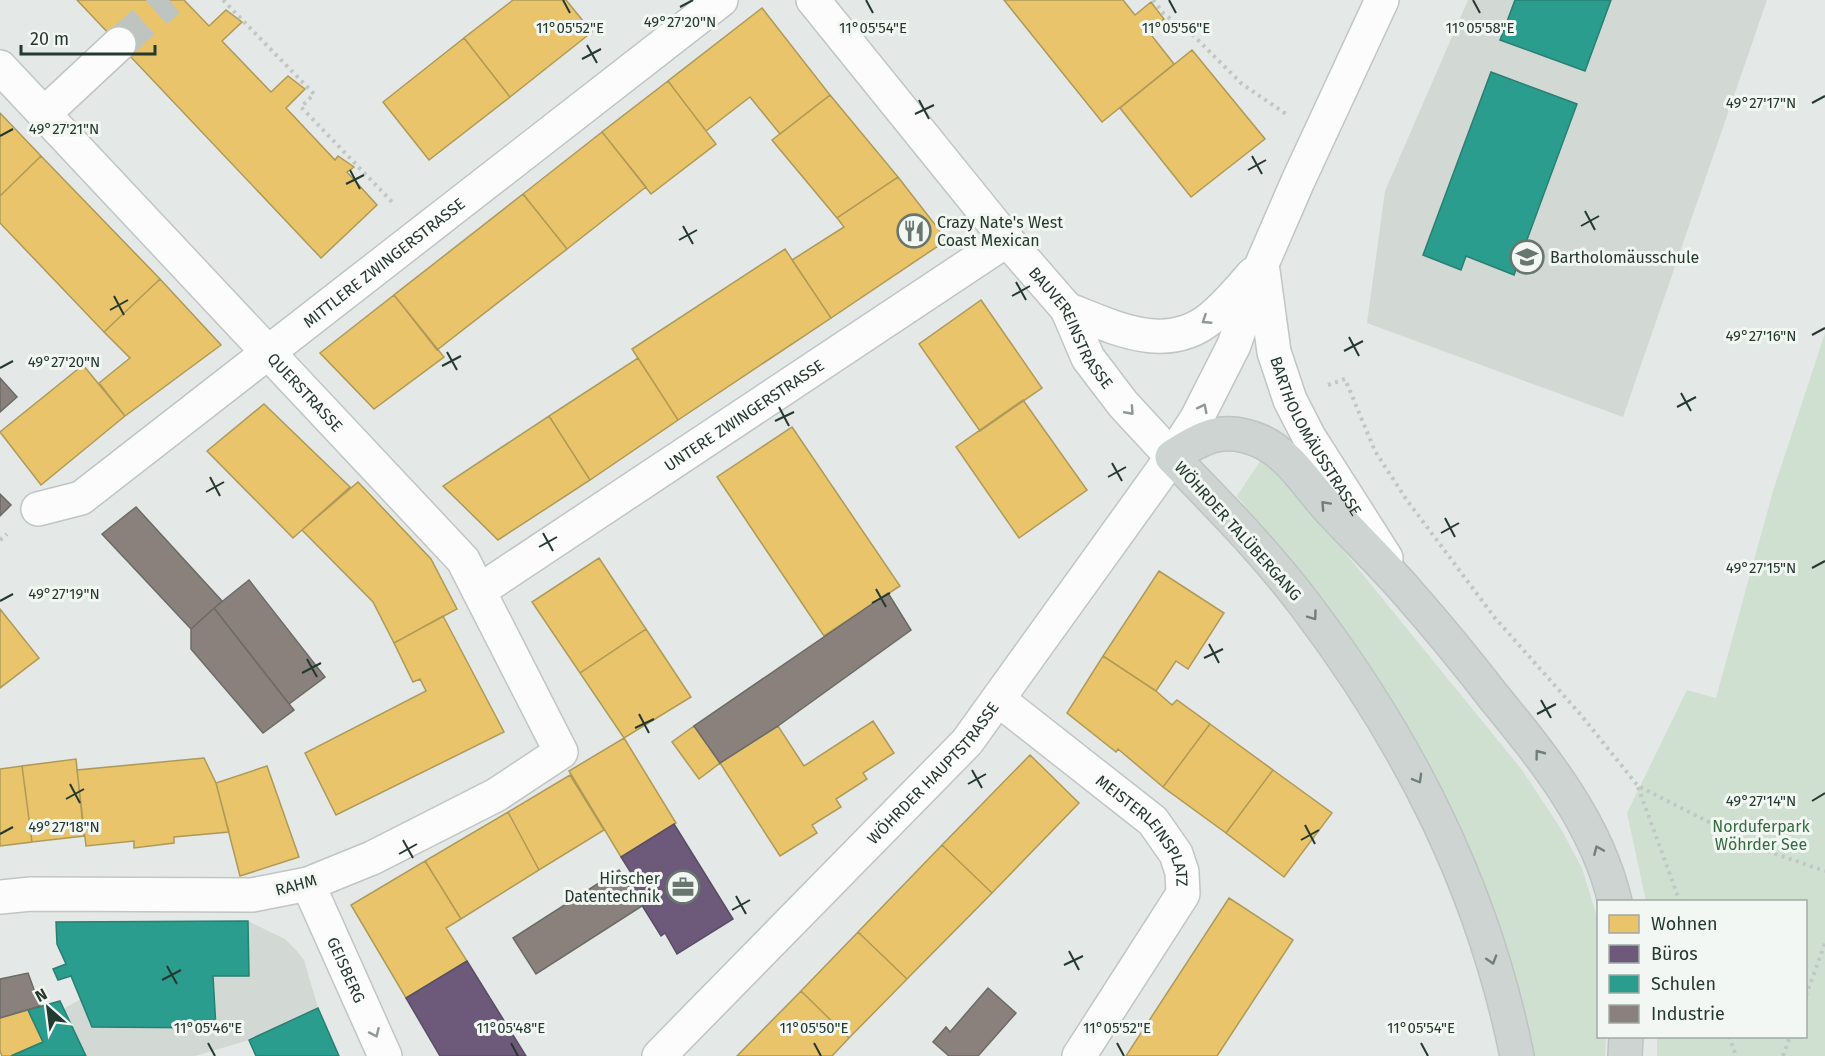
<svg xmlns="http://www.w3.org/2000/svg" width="1825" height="1056" viewBox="0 0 1825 1056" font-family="'Fira Sans',sans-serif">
  <rect width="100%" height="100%" fill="#e4e8e6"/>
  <path fill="#d2d9d5" d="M1468,0H1767L1623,417L1367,323L1385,191Z
    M248,921L285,939L296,950L304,960L318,1008L249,1040L195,1056H86L63,1009L81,999L151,922Z"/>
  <path fill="#cfe0d1" d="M1825,333V1056H1657V1037L1806,1036V902L1646,901L1627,813L1687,690L1716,698L1773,491Z
    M1262,458L1299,496L1522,770L1561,829L1582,868L1598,920V1036L1606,1037L1605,1056H1533L1507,950L1477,868L1439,784L1378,681L1288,559L1237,496Z"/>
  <path fill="#e9c46a" stroke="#ae9a58" stroke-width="1.5" d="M77,0H184L209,26L226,10L242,22L222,41L271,92L288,76L305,89L286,108L335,160L338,156L354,167L347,172L377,205L321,258Z
    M513,0H566L592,32L510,97L464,38Z
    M1004,0H1123L1135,15L1151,2L1164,19L1148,31L1174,64L1102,122Z
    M762,8L830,95L780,134L750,97L706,131L668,81Z
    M464,38L510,97L429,160L383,102Z
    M1192,50L1265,139L1191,197L1120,108Z
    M668,81L716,144L651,194L602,132Z
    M830,95L898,177L837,218L772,140Z
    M0,113L41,156L0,196Z
    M602,132L646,187L567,249L523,194Z
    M41,156L160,279L104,332L0,223V196Z
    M898,177L947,240L831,318L792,260L844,227L837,218Z
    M523,194L567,249L437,350L394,295Z
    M785,249L831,318L678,420L632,349Z
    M160,279L221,345L125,416L99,383L130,358L104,332Z
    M394,295L444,357L374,409L320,353Z
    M981,300L1042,388L980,431L919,344Z
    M638,358L678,420L590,480L549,416Z
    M83,365L125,416L41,485L0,432Z
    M1023,400L1087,490L1019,538L956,447Z
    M264,404L350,487L293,538L207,451Z
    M549,416L590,480L498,540L443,486Z
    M792,427L900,586L824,636L717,477Z
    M358,482L431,559L457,609L394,643L373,602L302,530Z
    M599,558L646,629L580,673L532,602Z
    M1159,571L1224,613L1188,669L1176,661L1156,691L1103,656Z
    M0,609L39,658L0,688Z
    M443,616L504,732L336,815L305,753L426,691L420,679L413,682L394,643Z
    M646,629L691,697L624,738L580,673Z
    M1103,656L1156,691L1172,705L1177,700L1210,724L1163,787L1118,749L1116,752L1067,713Z
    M873,721L894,753L863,773L867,779L836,799L841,807L812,825L817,833L780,856L720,763L778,726L804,766Z
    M1210,724L1273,770L1226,833L1163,787Z
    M694,726L720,763L699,779L672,742Z
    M624,738L676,823L621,857L569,771Z
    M1030,755L1079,803L992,893L942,845Z
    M204,758L216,783L229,832L174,837V843L134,848V841L86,846L77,770Z
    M76,759L84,836L32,842L22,766Z
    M22,766L32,842L0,846V769Z
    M267,766L299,857L240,876L216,783Z
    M1273,770L1332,813L1284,877L1226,833Z
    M570,775L604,830L539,870L508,812Z
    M508,812L539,870L461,919L425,861Z
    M942,845L992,893L907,979L858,932Z
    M425,861L461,919L446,928L467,961L406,998L351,905Z
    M1229,898L1293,940L1217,1056H1126Z
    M858,932L907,979L849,1038L801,991Z
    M801,991L849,1038L832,1056H737Z
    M28,1010L43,1042L11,1056H2L0,1051V1018Z"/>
  <path fill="#6d597a" stroke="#574f64" stroke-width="1.5" d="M674,824L733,919L677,954L665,933L661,936L628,883L635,879L621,857Z
    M467,961L526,1056H440L406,998Z"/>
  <path fill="#2a9d8f" stroke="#287f72" stroke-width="1.5" d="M1515,0H1611L1585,71L1500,40Z
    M1491,72L1577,104L1514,275L1466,256L1461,270L1423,255Z
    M248,921L249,976H213L216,1028L92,1027L71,976L58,980L53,969L66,964L57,944L56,922Z
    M60,1001L86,1056H11L43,1042L28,1010Z
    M318,1008L339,1056H256L249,1040Z"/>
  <path fill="#8a817c" stroke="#6b6b65" stroke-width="1.5" d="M0,378L17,397L0,412Z
    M0,494L11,505L0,516Z
    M136,507L222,601L191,629L102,534Z
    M249,580L325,677L289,704L214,608Z
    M888,593L911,630L778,726L720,763L694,726Z
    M214,608L294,710L263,733L191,649V629Z
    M619,870L642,906L536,974L513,938Z
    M28,973L40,1006L0,1018V979Z
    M988,988L1016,1013L978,1056H949L933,1042L946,1027L950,1032Z"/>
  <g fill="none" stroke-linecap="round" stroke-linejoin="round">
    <path stroke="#bec5c1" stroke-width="33" stroke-dasharray="33 16" stroke-linecap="butt" d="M119,44L169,0"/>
    <defs>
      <g id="minor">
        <path id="s1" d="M813,0L1007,240L1067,309L1088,358L1123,404L1172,457"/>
        <path id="s2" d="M0,67L463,560L561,752L496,795L372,858L308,884L252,895L31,894L0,897"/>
        <path d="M45,113L119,44"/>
        <path id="s3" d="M1263,271L1274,352L1290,400L1309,437L1386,558"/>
        <path d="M1067,309C1113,327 1166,355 1211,318C1227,305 1240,289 1253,274"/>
        <path id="s4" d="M38,509L81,498L721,0"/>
        <path id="s5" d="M479,591L1007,240"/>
        <path id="s6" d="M999,700L1153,821L1176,854L1182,872L1183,894L1079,1056"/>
        <path id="s7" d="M308,884L385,1056"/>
        <path id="s8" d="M659,1056L967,742L1172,457L1197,418L1234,345L1262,264L1298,181L1382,0"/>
      </g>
      <path id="major" d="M1517,1056C1483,888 1409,742 1306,606C1266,553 1219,505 1172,457C1202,437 1224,425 1260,441C1290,454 1309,488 1331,511C1357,539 1384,565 1409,594C1438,627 1466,661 1493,696C1543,757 1597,823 1615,902
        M1625,1056L1626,1036"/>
    </defs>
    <use href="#minor" stroke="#c1c5c3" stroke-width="36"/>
    <use href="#major" stroke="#bdc4c1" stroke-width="36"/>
    <path stroke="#c1c8c4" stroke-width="4" stroke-dasharray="3 4.5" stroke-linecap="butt" d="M223,0L314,94L301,107L395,205
      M1153,0L1164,14L1193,35L1242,84L1286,114
      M1328,385L1345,379L1375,451L1406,499L1495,618L1581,715L1638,786L1764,850L1825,871
      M0,540L7,534
      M1638,787L1680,902
      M1806,996L1825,943
      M1729,1036L1736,1056
      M1783,1056L1790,1036"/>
    <use href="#minor" stroke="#fbfcfb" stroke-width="33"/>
    <use href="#major" stroke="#ced4d2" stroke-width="33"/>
  </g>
  <defs><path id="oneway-chevron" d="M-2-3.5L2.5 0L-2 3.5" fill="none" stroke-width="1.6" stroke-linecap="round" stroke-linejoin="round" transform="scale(1.5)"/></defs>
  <g stroke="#909a95">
    <use href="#oneway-chevron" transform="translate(1206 320) rotate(147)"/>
    <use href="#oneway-chevron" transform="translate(1203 408) rotate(-63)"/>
    <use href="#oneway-chevron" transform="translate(1130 411) rotate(48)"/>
    <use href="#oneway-chevron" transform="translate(375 1033) rotate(66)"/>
  </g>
  <g stroke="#707f78">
    <use href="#oneway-chevron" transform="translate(1325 505) rotate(-133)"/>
    <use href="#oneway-chevron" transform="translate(1313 616) rotate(54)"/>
    <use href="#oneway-chevron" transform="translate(1539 754) rotate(-127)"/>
    <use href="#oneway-chevron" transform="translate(1418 779) rotate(60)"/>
    <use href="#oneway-chevron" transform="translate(1598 850) rotate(-113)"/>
    <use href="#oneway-chevron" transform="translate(1492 960) rotate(73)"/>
  </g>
  <path fill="none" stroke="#24392f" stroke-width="2" d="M563,0L570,13M866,0L873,13M1169,0L1176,13M1473,0L1480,13M680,7L693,0M587,45L597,63M582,59L601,49M919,100L929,119M1812,103L1825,96M915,114L934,105M0,136L13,129M1252,156L1262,174M350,170L360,189M1248,170L1266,160M346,184L364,175M1585,211L1595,230M683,226L693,244M1581,226L1599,216M679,240L697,230M1016,282L1026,300M114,296L124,315M1012,296L1030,286M110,310L128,300M1812,335L1825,328M1349,337L1359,356M1344,351L1363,341M447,352L457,370M442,366L461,356M0,368L13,361M1681,393L1691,411M779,407L789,426M1677,407L1696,397M775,421L794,412M1112,463L1122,481M210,477L220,496M1108,477L1126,467M206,492L224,482M1445,518L1455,537M543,533L553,551M1441,533L1459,523M539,547L557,537M1812,568L1825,561M876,589L886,607M0,601L13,594M872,603L890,593M1209,644L1219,663M1204,658L1223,649M307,659L317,677M302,673L321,663M1541,700L1551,718M639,714L649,733M1537,714L1556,704M635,728L654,719M972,770L982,788M70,784L80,803M968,784L986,774M66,799L84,789M1812,801L1825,793M1305,825L1315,844M0,834L13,827M403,840L413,858M1301,840L1319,830M399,854L417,844M736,896L746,914M732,910L750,900M1069,951L1079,970M1064,965L1083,956M167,966L177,984M162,980L181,970M208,1043L215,1056M511,1043L518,1056M814,1043L821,1056M1117,1043L1124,1056M1421,1043L1428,1056"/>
  <defs>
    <symbol id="restaurant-ring" viewBox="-11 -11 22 22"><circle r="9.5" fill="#f2f7f3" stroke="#67766f" stroke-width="1.5"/><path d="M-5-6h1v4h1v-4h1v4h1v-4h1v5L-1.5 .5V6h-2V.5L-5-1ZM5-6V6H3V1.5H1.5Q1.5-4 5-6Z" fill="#67766f"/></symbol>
    <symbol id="school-ring" viewBox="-11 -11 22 22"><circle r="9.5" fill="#f2f7f3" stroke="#67766f" stroke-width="1.5"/><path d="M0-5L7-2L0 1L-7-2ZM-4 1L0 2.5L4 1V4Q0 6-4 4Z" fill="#67766f"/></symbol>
    <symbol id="office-ring" viewBox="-11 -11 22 22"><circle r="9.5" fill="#f2f7f3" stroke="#67766f" stroke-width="1.5"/><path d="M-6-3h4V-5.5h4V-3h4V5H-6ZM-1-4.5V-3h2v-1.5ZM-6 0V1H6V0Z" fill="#67766f"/></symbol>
  </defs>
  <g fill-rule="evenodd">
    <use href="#restaurant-ring" x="895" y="212" width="38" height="38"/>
    <use href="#school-ring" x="1508" y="238" width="38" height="38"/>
    <use href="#office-ring" x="664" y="868" width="38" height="38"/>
  </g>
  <g text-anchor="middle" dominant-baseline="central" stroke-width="6" stroke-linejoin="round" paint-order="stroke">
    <g font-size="16" fill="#24392f" stroke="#f2f7f3" text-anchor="start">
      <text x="937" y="222">Crazy Nate's West<tspan x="937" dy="18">Coast Mexican</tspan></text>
      <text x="1550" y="257">Bartholomäusschule</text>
      <text x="660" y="878" text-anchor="end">Hirscher<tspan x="660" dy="18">Datentechnik</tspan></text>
    </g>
    <g font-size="16" fill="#24392f" stroke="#f2f7f3">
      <text stroke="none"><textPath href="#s4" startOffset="428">MITTLERE ZWINGERSTRASSE</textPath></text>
      <text stroke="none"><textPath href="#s1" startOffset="418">BAUVEREINSTRASSE</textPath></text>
      <text stroke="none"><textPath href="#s2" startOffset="446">QUERSTRASSE</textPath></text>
      <text stroke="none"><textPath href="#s5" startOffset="318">UNTERE ZWINGERSTRASSE</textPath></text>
      <text stroke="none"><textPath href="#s3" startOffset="176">BARTHOLOMÄUSSTRASSE</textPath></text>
      <text transform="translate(1238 531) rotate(48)">WÖHRDER TALÜBERGANG</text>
      <text stroke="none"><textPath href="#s8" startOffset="394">WÖHRDER HAUPTSTRASSE</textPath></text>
      <text stroke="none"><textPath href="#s6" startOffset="198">MEISTERLEINSPLATZ</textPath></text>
      <text transform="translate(296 885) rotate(-15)">RAHM</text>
      <text stroke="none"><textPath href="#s7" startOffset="94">GEISBERG</textPath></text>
    </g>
    <g font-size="16" fill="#336b3e" stroke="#f2f7f3">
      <text x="1761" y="826">Norduferpark<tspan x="1761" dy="18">Wöhrder See</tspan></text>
    </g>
  </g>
  <g font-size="15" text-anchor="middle" fill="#24392f" stroke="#f2f7f3" stroke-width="6" stroke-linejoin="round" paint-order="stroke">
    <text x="680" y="27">49°27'20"N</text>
    <text x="570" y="33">11°05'52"E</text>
    <text x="873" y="33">11°05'54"E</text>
    <text x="1176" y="33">11°05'56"E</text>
    <text x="1480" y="33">11°05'58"E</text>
    <text x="1761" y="108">49°27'17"N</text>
    <text x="64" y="134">49°27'21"N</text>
    <text x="1761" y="341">49°27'16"N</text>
    <text x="64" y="367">49°27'20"N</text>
    <text x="1761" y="573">49°27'15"N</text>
    <text x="64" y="599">49°27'19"N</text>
    <text x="1761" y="806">49°27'14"N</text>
    <text x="64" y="832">49°27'18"N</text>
    <text x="208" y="1033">11°05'46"E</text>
    <text x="511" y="1033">11°05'48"E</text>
    <text x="814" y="1033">11°05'50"E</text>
    <text x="1117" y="1033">11°05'52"E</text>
    <text x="1421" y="1033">11°05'54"E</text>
  </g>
  <rect x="1597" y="900" width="210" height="138" fill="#f2f7f3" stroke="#a0aba5" stroke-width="1.5"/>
  <rect x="1609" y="915" width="30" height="18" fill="#e9c46a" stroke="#a0aba5" stroke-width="1.5"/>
  <text x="1651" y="930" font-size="18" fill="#24392f">Wohnen</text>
  <rect x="1609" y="945" width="30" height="18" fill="#6d597a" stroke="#a0aba5" stroke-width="1.5"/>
  <text x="1651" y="960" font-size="18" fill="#24392f">Büros</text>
  <rect x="1609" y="975" width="30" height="18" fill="#2a9d8f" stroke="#a0aba5" stroke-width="1.5"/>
  <text x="1651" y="990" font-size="18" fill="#24392f">Schulen</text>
  <rect x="1609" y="1005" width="30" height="18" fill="#8a817c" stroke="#a0aba5" stroke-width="1.5"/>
  <text x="1651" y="1020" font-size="18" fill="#24392f">Industrie</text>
  <g transform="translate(48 1008) rotate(332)" stroke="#f2f7f3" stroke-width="4.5" paint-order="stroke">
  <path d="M0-4.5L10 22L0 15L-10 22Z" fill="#24392f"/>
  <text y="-9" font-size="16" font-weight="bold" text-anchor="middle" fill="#24392f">N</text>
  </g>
  <path d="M21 45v9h134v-9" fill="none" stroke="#24392f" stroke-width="3"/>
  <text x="30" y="45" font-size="18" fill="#24392f" stroke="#f2f7f3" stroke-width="4.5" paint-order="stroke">20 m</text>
</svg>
